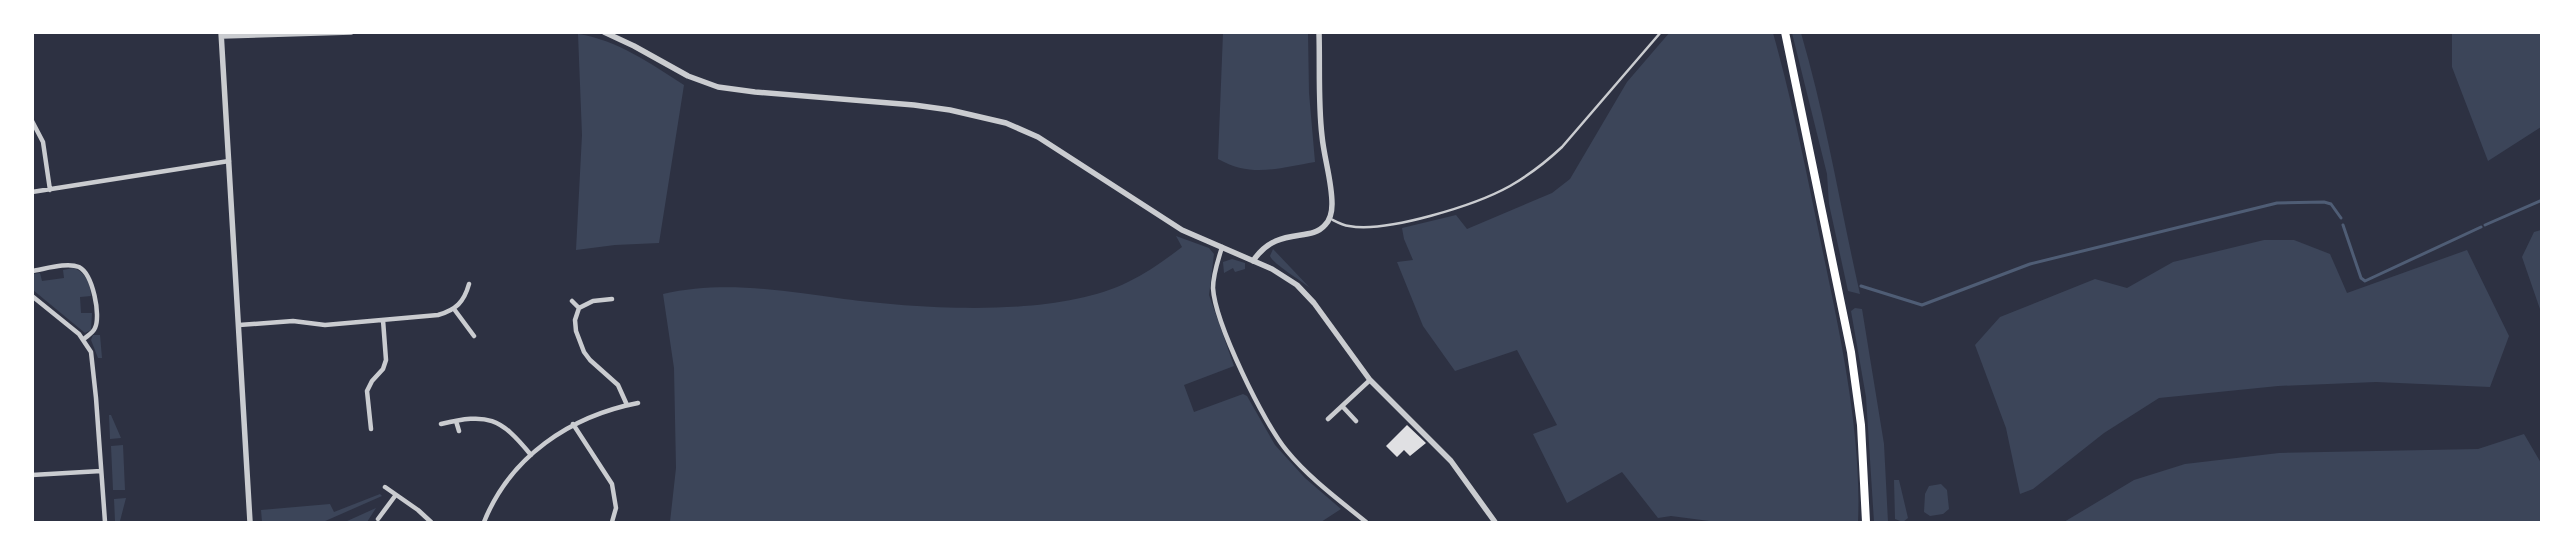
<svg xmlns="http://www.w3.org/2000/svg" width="2574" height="555" viewBox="0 0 2574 555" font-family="Overpass,sans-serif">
  <rect width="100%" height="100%" fill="#2d3142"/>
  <path fill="#3c4559" d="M1670,32L1773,33C1793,104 1807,175 1822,248C1840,333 1862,435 1858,522H1717L1671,516L1658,518L1622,472L1567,503L1533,434L1557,425L1517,350L1455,371L1423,326L1397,262L1413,260L1404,239L1402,228L1456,215L1467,229L1552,193L1570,179L1627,82Z
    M1223,33H1308L1309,93L1315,162C1278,168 1252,178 1218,159Z
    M1792,33H1801C1826,118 1840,206 1860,294L1848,291L1829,204L1827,174Z
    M2452,33H2541V127L2488,161L2452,67Z
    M578,34C618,40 651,64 684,85L659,243L615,245L576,250L582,135Z
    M2541,230H2542L2541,312L2522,257L2534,232Z
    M1176,236L1209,248L1214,254L1209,295L1234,366L1184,385L1194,412L1243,394L1247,396L1275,445L1305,478L1341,509L1321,522H670L676,468L674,368L663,294C725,280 783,291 844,299C922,309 1056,318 1128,282C1147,273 1165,260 1182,247Z
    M2264,240H2294L2330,254L2347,293L2467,250L2509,336L2490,387L2376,382L2278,386L2159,398L2104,433L2033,489L2020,494L2006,428L1975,345L2000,317L2095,279L2127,288L2173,262Z
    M1273,249L1310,288C1302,281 1273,264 1270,256Z
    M1232,259L1245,263V269L1235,272L1233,268L1224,273L1223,262Z
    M73,268C85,271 91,285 91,296L80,297L81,313H92L91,330L85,333L33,290L32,274L40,273L42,281L64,278L63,270Z
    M1855,308L1862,309L1884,444L1888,522H1874L1866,397L1851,311Z
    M93,335H100L102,358H98L91,340Z
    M109,415H111L121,438L110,439Z
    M2524,434L2541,463V522H2064L2134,480L2185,464L2279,453L2478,449Z
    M123,445L125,490H113L111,446Z
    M1894,480H1899L1908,518L1903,522L1895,519Z
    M1941,484L1947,490L1949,509L1943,514L1930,516L1924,512L1925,494L1929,486Z
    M380,494L382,496L323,522H262L261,510L330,504L334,512Z
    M126,498L120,521H115L114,499Z
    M376,508L367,522H345Z"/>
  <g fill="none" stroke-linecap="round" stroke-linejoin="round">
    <path stroke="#4f5d75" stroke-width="3" d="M2343,225L2361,278L2365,281L2481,227
      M2485,225L2542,200
      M1861,286L1922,305L2030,264L2277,203L2324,202L2331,204L2341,218"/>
  </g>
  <path fill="#e0e0e3" d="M1407,425L1426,443L1410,456L1404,450L1397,457L1386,446Z"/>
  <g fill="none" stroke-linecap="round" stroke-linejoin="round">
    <path stroke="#caccd0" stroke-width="2.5" d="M1331,219C1337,222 1342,225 1349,226C1387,233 1476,205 1510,186C1529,175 1546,162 1562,147L1661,32"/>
    <path stroke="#caccd0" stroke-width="4.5" d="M32,121L43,142L50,190
      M32,192L229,161
      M1222,247C1218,261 1213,274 1213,288C1215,323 1264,424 1287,451C1309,478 1339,500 1366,522
      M32,271C45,269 67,262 79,267C93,274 101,316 95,328C93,333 87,336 84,339
      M32,296L79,334L91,352L96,398L105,522
      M612,299L593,301L579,308L575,320L576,331L584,352L590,360L618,385L627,405
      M572,301L579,308
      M454,309L474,336
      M239,325L293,321L325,325L438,315C456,310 464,302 469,284
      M1343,407L1356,421
      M1328,419L1370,380
      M456,421L459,431
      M441,424C488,413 500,417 531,455
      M573,424L612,484L616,508L612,522
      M371,429L367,391L372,381L383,369L386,360L383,320
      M32,475L101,471
      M385,487L418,510L431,522
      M378,519L395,496
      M484,522C510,457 570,416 638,403"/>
    <path stroke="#caccd0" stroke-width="5.5" d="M221,32L250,522
      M604,32L634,46L688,76L718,87L755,92L914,105L950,110L1006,123L1038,137L1182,230L1272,269L1297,285L1314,303L1370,380L1451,461L1495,522
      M222,36L351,32
      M1253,261C1277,225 1310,243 1325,225C1331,219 1332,212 1332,204C1332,181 1324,158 1322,136C1318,102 1320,67 1319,32"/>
    <path stroke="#fff" stroke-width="8" d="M1785,32L1851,352L1861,425L1866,522"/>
  </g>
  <rect width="2574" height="555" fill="none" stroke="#ffffff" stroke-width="68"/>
</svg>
